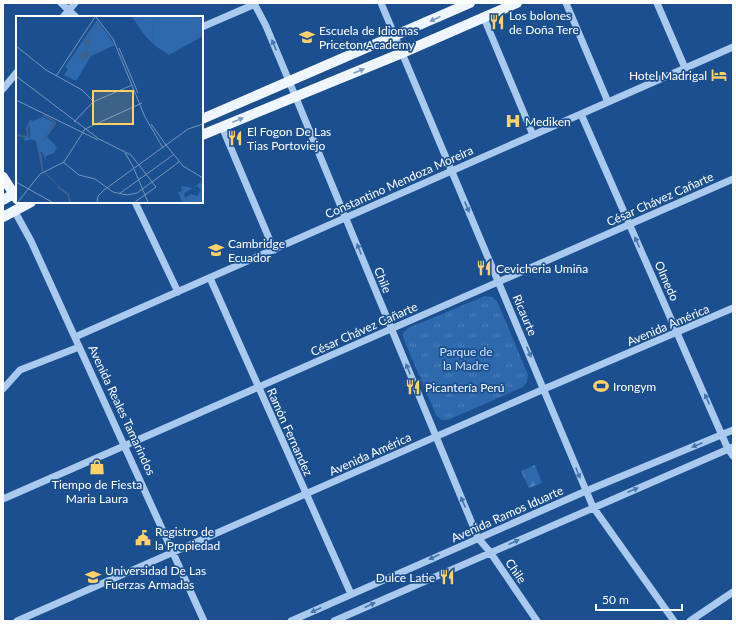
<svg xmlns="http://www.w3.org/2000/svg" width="736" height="624" viewBox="0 0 736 624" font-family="Lato,sans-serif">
  <defs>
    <pattern id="forest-firs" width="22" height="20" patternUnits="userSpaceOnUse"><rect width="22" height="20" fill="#2e69ad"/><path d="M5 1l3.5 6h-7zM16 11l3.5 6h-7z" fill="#4d80b9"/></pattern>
    <pattern id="park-tufts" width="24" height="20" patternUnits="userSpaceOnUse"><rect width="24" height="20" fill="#2e69ad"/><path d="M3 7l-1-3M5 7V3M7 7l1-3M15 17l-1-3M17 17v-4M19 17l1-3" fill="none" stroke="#4d80b9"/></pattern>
  </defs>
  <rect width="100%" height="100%" fill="#1b4f8f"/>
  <path fill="url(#forest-firs)" d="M535,465L542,483L529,488L521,471Z"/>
  <path fill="url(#park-tufts)" d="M485,296L492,297L497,301L528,375L527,382L523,387L448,420H441L436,415L404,340L403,333L408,328Z"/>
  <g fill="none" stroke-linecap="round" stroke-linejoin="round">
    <path stroke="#a9c9ee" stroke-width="7" d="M61,3L76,17
      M254,3L266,26L289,81L478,538L490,552L537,621
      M381,3L593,507L674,621
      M566,3L608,102
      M657,3L685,68
      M63,17L75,3
      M484,18L533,135
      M202,27L255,4
      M3,89L17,72
      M581,114L728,449L733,456
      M222,127L274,250
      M135,202L178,292
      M14,210L31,241L204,621
      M210,278L351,594
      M75,337L733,47
      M3,389L20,370L79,347
      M3,499L733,179
      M17,621L544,389L733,308
      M291,621L586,491L733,430
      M334,621L733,447
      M690,621L733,592"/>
    <path stroke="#f0f6ff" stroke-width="10" d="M202,119L470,3
      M202,135L402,53L517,3
      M3,177L17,199
      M3,200L17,192
      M3,217L31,202"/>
  </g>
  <defs><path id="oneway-solid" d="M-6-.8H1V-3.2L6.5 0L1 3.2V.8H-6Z"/></defs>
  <g fill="#7b9ac1">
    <use href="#oneway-solid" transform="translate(435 19) rotate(156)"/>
    <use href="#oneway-solid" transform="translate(359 71) rotate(-23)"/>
    <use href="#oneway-solid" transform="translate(238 120) rotate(-22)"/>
  </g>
  <g fill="#4674ac">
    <use href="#oneway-solid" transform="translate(274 45) rotate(-113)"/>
    <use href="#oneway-solid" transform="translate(467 207) rotate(67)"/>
    <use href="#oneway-solid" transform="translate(637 242) rotate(-114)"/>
    <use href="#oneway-solid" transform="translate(359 249) rotate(-112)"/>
    <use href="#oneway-solid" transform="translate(529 352) rotate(67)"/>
    <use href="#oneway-solid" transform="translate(408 369) rotate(-112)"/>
    <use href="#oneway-solid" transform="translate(707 399) rotate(-114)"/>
    <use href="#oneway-solid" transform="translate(697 445) rotate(157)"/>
    <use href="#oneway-solid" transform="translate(578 473) rotate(68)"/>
    <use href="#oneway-solid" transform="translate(633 490) rotate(-23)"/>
    <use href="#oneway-solid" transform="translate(463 502) rotate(-113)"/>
    <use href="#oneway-solid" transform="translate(514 542) rotate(-24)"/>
    <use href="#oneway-solid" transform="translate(434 557) rotate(156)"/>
    <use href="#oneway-solid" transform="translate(370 605) rotate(-24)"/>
    <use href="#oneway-solid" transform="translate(316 610) rotate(156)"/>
  </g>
  <defs>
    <symbol id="restaurant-bare" viewBox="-9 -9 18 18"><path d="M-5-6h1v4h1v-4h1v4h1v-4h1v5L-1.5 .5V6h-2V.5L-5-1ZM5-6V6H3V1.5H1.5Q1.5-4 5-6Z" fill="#ffd166" stroke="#1b4f8f" stroke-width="2.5" paint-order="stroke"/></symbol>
    <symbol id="university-bare" viewBox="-9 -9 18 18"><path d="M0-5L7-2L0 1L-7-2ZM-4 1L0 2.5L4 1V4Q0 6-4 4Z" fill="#ffd166" stroke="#1b4f8f" stroke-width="2.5" paint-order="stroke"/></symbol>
    <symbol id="hotel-bare" viewBox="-9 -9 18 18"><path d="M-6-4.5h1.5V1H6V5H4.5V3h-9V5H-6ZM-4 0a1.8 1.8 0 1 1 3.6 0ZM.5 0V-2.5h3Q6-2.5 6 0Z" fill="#ffd166" stroke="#1b4f8f" stroke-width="2.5" paint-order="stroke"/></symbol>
    <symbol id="hospital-bare" viewBox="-9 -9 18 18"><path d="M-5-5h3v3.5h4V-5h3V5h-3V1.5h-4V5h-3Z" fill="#ffd166" stroke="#1b4f8f" stroke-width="2.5" paint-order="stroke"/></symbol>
    <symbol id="stadium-bare" viewBox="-9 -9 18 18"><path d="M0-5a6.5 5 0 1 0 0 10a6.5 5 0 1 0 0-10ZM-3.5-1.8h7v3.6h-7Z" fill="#ffd166" stroke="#1b4f8f" stroke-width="2.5" paint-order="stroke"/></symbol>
    <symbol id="shop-bare" viewBox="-9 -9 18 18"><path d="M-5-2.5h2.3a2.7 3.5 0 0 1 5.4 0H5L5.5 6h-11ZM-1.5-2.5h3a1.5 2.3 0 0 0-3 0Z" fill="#ffd166" stroke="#1b4f8f" stroke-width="2.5" paint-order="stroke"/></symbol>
    <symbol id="civic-bare" viewBox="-9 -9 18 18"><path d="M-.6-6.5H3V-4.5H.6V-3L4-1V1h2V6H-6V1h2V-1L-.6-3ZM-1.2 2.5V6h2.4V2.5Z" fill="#ffd166" stroke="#1b4f8f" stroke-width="2.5" paint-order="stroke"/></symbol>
  </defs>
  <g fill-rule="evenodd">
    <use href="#restaurant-bare" x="486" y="11" width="22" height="22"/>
    <use href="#university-bare" x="296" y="26" width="22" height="22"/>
    <use href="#hotel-bare" x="708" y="64" width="22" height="22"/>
    <use href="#hospital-bare" x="502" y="110" width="22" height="22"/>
    <use href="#restaurant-bare" x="224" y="127" width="22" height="22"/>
    <use href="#university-bare" x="205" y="239" width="22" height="22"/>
    <use href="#restaurant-bare" x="473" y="257" width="22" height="22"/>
    <use href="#stadium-bare" x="590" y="375" width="22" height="22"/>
    <use href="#restaurant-bare" x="402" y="376" width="22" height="22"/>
    <use href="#shop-bare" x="86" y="456" width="22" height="22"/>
    <use href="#civic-bare" x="132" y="527" width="22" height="22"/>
    <use href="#university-bare" x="82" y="566" width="22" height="22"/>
    <use href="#restaurant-bare" x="436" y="566" width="22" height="22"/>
  </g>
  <g text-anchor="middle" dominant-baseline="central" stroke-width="3.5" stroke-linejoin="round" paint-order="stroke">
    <g font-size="12" fill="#fff" stroke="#1b4f8f" text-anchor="start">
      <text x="509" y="15">Los bolones<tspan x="509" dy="14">de Doña Tere</tspan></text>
      <text x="319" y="30">Escuela de Idiomas<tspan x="319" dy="14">Priceton Academy</tspan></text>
      <text x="707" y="75" text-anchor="end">Hotel Madrigal</text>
      <text x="525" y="121">Mediken</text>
      <text x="247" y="131">El Fogon De Las<tspan x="247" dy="14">Tias Portoviejo</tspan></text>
      <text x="228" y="243">Cambridge<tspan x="228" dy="14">Ecuador</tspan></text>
      <text x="496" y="268">Cevicheria Umiña</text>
      <text x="613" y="386">Irongym</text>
      <text x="425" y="387">Picantería Perú</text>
      <text x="97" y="484" text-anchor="middle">Tiempo de Fiesta<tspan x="97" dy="14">Maria Laura</tspan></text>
      <text x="155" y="531">Registro de<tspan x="155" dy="14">la Propiedad</tspan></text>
      <text x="105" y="570">Universidad De Las<tspan x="105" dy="14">Fuerzas Armadas</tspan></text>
      <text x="435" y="577" text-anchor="end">Dulce Latie</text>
    </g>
    <g font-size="12" fill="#fff" stroke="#1b4f8f">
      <text transform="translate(399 182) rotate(-24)">Constantino Mendoza Moreira</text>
      <text transform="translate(660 199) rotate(-24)">César Chávez Cañarte</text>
      <text transform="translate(383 280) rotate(68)">Chile</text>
      <text transform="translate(667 281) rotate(66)">Olmedo</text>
      <text transform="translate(525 315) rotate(67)">Ricaurte</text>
      <text transform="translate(668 325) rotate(-23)">Avenida América</text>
      <text transform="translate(364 329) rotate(-24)">César Chávez Cañarte</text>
      <text transform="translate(122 410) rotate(65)">Avenida Reales Tamarindos</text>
      <text transform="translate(290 432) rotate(66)">Ramón Fernandez</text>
      <text transform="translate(370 454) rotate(-24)">Avenida América</text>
      <text transform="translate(507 514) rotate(-24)">Avenida Ramos Iduarte</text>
      <text transform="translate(516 571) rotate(56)">Chile</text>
    </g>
    <g font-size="12" fill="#cfe3fa" stroke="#1b4f8f">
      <text x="466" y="351">Parque de<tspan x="466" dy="14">la Madre</tspan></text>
    </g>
  </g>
  <g transform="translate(16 16)">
    <rect width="187" height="187" fill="#1b4f8f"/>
    <path d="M116,1H137L138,29L130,21Z" fill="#2e69ad"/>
    <path d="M137,1H187V20L153,39L138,29ZM27,101L40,108L31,121L41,131L38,137L30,140V145L26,136H22L20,125L15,123L9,125L7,122L14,121L13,106Z" fill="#2e69ad"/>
    <path d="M81,4L99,29L75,40L60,65L48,59L52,53L49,51ZM186,165L187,186H166L160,171L162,176L166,175L165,170L177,172ZM181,170L185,174L181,180L175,178L169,182L168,177Z" fill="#2e69ad" fill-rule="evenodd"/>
    <path d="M81,9L83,11L75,15V27L70,37L77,35L67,45L61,38L68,37L72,29L67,26L69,24H73L74,15ZM30,119V121L22,130L26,140L27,154L53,180L26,155L21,130Z" fill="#3c6290"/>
    <path fill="none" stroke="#3c6290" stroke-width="2" d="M27,99L39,106L29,122M0,119L12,121L11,112L15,104M42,171L52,178L54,186"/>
    <path fill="none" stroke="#7695bc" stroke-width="1" d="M80,1L97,23L129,101L147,132M0,30L30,54L66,74L78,86M103,32L122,77M0,60L83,123L115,139L123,149M40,60L79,1M0,84L82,124M58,106L77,86L116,69M135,108L150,129M150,129L167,150L187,162M109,137L118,152M47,146L63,159L79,163L97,176L111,179L121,177L163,146M118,153L132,186M0,166L36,186M103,178L157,139M2,186L24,158L48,146L69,113L126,87M81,186L82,180L88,174L172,113L187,108M119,186L140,171L123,149"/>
    <path fill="#ffd166" fill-opacity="0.15" stroke="#ffd166" stroke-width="2" d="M77,75H117V108H77Z"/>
    <rect width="187" height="187" fill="none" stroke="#fff" stroke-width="2"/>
  </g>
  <rect width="736" height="624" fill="none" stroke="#ffffff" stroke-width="8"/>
  <path d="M596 604v6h86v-6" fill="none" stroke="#ffffff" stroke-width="2"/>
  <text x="602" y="604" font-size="12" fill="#ffffff" stroke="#1b4f8f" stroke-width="3" paint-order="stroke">50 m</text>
</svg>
